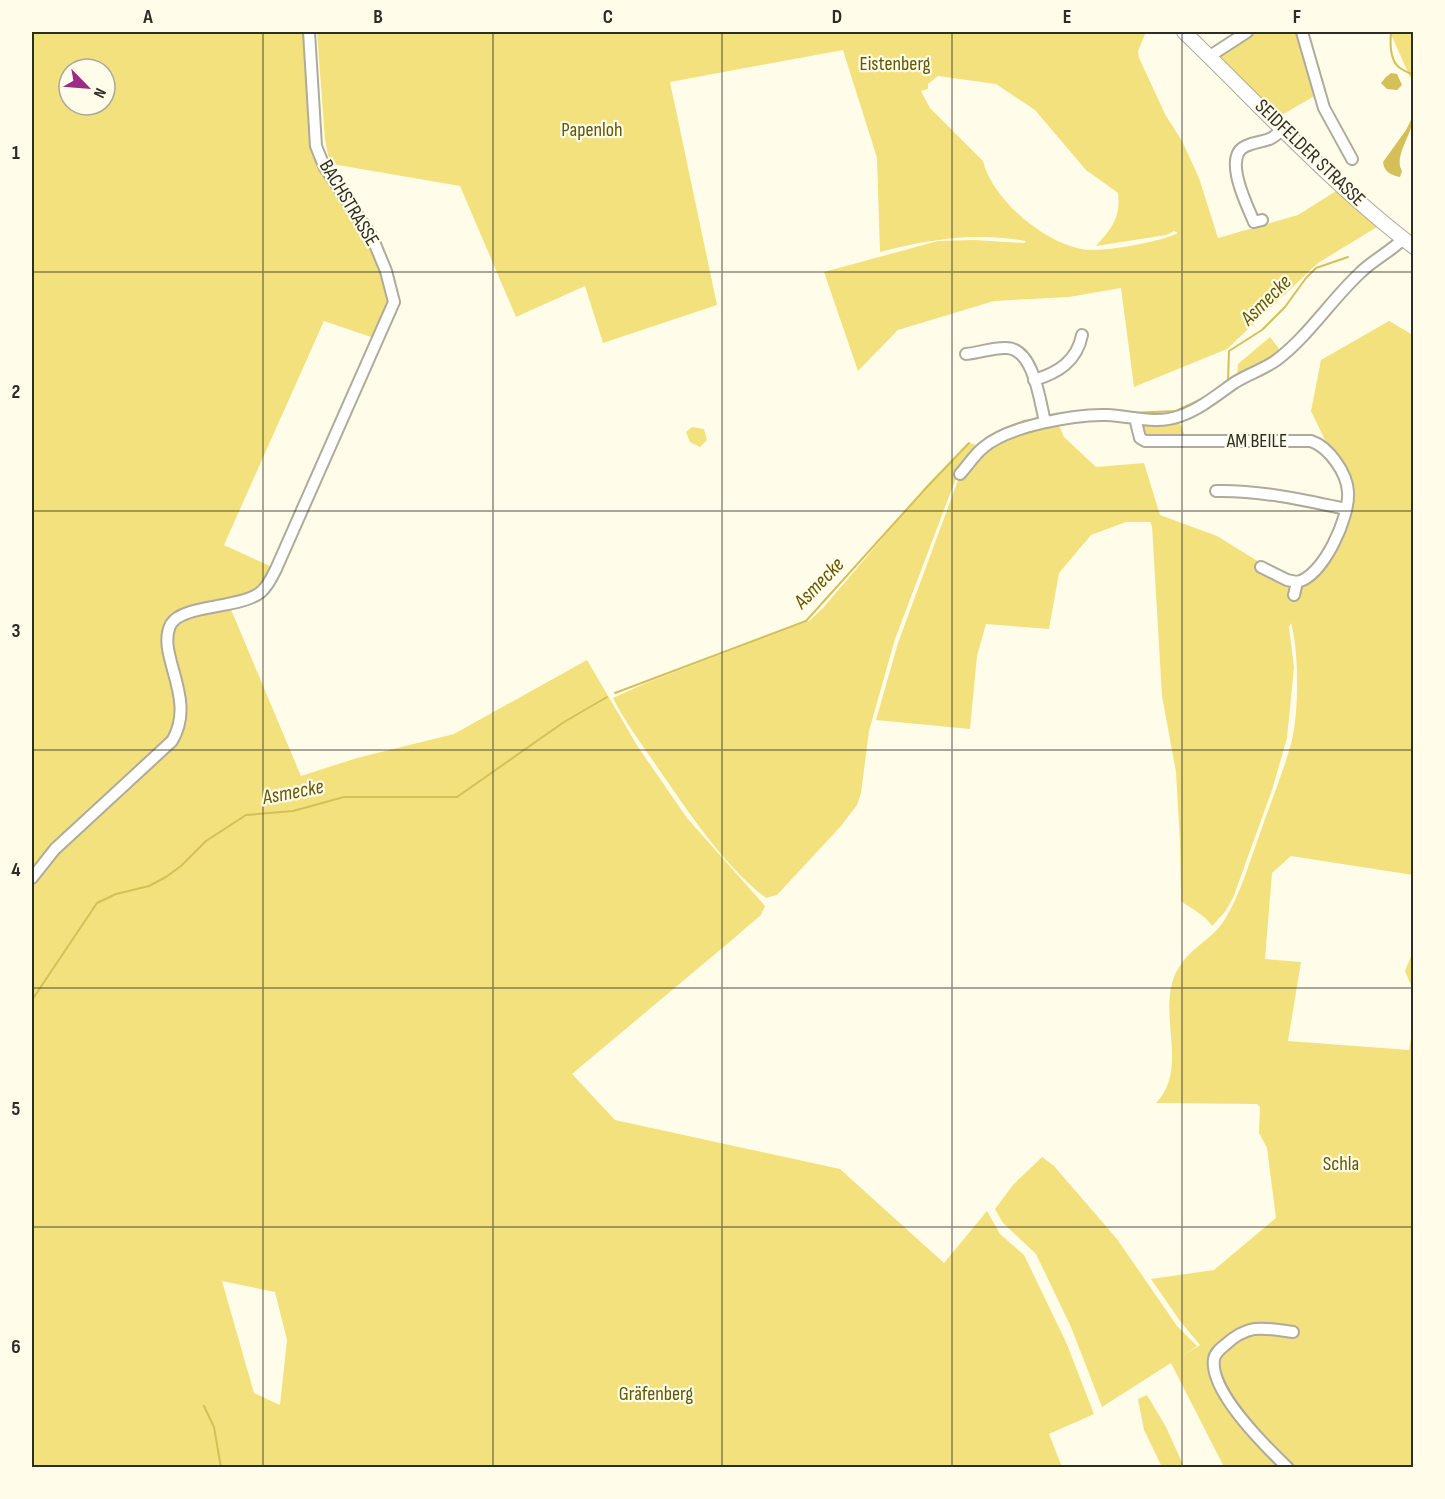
<svg xmlns="http://www.w3.org/2000/svg" width="1445" height="1499" viewBox="0 0 1445 1499" font-family="'Sofia Sans Condensed',sans-serif">
  <rect width="100%" height="100%" fill="#fffce9"/>
  <path fill="#f3e17e" fill-rule="evenodd" d="M32,32H303L310,149L321,174L370,240L382,269L388,299L377,339L324,321L224,545L274,568L265,584L230,607L301,776L357,758L454,734L587,660L638,747L687,818L765,906L761,915L733,939L572,1074L615,1120L840,1169L944,1263L987,1211L1000,1234L1024,1255L1066,1342L1094,1414L1049,1434L1062,1467H32ZM69,69H105V105H69ZM222,1281L275,1292L287,1340L280,1405L254,1393Z
    M317,32H1146L1138,51L1139,58L1166,116L1182,141L1199,178L1218,238L1298,215L1336,191L1377,227L1318,263L1227,349L1134,387L1121,288L1069,297L994,301L898,330L858,371L824,272L938,241L974,240L1024,243L1026,241C976,232 929,239 880,252L877,158L843,50L670,82L717,305L603,343L585,286L516,317L460,186L332,164L328,155L325,140ZM938,76L996,84L1035,110L1086,170L1118,193C1121,218 1111,229 1096,246L1166,235L1174,231L1178,233C1160,242 1102,253 1082,249C1044,243 992,199 983,161L930,108L921,91L928,89V84Z
    M1256,32H1296L1318,94L1280,116L1220,57Z
    M1390,32H1413V80L1410,77Z
    M1389,321L1413,335V875L1291,856L1272,873L1265,959L1301,962L1288,1041L1409,1050L1413,1026V1467H1224L1171,1363L1102,1407L1071,1327L1036,1254L1003,1223L995,1209L1013,1185L1042,1157L1054,1166L1117,1239L1177,1326L1197,1346L1184,1355L1200,1345L1180,1321L1151,1279L1214,1270L1276,1218L1267,1148L1259,1133L1260,1107L1257,1104L1156,1103C1188,1070 1160,1020 1173,980C1184,948 1210,944 1225,919C1240,895 1248,866 1258,839C1269,806 1283,774 1292,740C1299,711 1299,651 1291,623L1289,627L1294,667L1287,738L1272,790L1233,898L1225,912L1212,926C1204,914 1193,910 1181,901L1180,841L1176,772L1162,696L1152,526L1150,522H1126L1091,535L1059,573L1049,629L986,624L977,656L970,729L876,720L898,643L960,475L975,459L1009,435L1057,421L1064,437L1096,467L1144,463L1160,515L1217,536L1288,580L1289,588L1302,585L1313,577L1351,494L1311,411L1321,360Z
    M1270,337L1280,350L1253,371L1237,376L1238,364Z
    M1179,421L1186,438L1143,436L1140,424Z
    M692,427L704,429L707,440L700,447L690,442L686,432Z
    M968,443L974,444L979,450L958,473L895,639L869,731L861,793L857,805L841,826L777,895L766,898C724,866 690,814 660,771C644,747 626,724 613,698L646,683L809,621L823,608L930,482Z
    M1412,954H1413V990L1405,971Z
    M1147,1395L1166,1427L1184,1467H1162L1144,1430L1138,1399Z"/>
  <path fill="#d4c057" d="M1391,73L1397,74L1402,85L1397,90L1387,89L1381,83L1386,77Z
    M1413,116C1414,133 1393,155 1402,171L1400,177C1391,175 1384,172 1383,162L1406,130Z"/>
  <g fill="none" stroke-linecap="round" stroke-linejoin="round">
    <path stroke="#d4c057" stroke-width="2" d="M1391,32C1390,43 1390,61 1400,68C1404,71 1409,73 1414,75
      M1228,381L1229,351L1262,330L1285,307L1306,278L1316,268L1348,257
      M1131,413L1176,411L1206,397
      M999,431L1024,421L1037,419
      M615,693L806,621L926,488L969,443
      M32,1000L97,903L116,894L149,886L166,877L181,866L206,841L246,815L293,811L344,797H457L564,722L607,697
      M204,1406L214,1427L221,1468"/>
    <defs>
      <path id="minor" d="M1302,32L1324,108L1352,159
        M1210,56L1247,32
        M1262,220L1254,222C1247,205 1222,156 1246,146C1265,138 1266,145 1283,129
        M966,354C980,353 993,347 1007,348C1034,349 1040,402 1045,422
        M1034,380C1058,373 1077,361 1082,335
        M1135,418L1140,438L1145,441H1311C1329,447 1347,473 1348,492C1350,517 1323,577 1297,582L1294,595
        M960,474C968,465 975,454 984,447C1009,426 1075,414 1107,415C1131,416 1156,425 1180,416C1200,409 1217,395 1234,383C1248,374 1265,369 1278,359C1310,334 1331,300 1360,273C1373,260 1390,252 1403,239
        M1216,491C1259,490 1304,500 1346,509
        M1261,567L1287,580L1297,582
        M32,878L55,849L172,741C198,698 155,654 171,624C183,604 240,609 261,592C268,586 272,577 276,569L394,302L386,271L372,237L324,166L316,146L309,32
        M1288,1468C1266,1447 1209,1391 1214,1359C1215,1353 1220,1349 1225,1345C1249,1323 1263,1328 1293,1332"/>
      <path id="major" d="M1184,32C1258,103 1332,185 1414,247"/>
    </defs>
    <use href="#minor" stroke="#aeab9a" stroke-width="14"/>
    <use href="#major" stroke="#aeab9a" stroke-width="16"/>
    <use href="#minor" stroke="#fff" stroke-width="10"/>
    <use href="#major" stroke="#fff" stroke-width="14"/>
  </g>
  <path fill="none" stroke="#2d2c25" stroke-width="1.5" stroke-opacity="0.55" d="M263,32V1468M493,32V1468M722,32V1468M952,32V1468M1182,32V1468M32,272H1414M32,511H1414M32,750H1414M32,988H1414M32,1227H1414"/>
  <g text-anchor="middle" dominant-baseline="central" stroke-width="4.5" stroke-linejoin="round" paint-order="stroke">
    <g font-size="20" fill="#635600" stroke="#fffce9">
      <text x="895" y="64">Eistenberg</text>
      <text x="592" y="130">Papenloh</text>
      <text x="1341" y="1164">Schla</text>
      <text x="656" y="1394">Gräfenberg</text>
    </g>
    <g font-size="20" fill="#2d2c25" stroke="#fffce9">
      <text transform="translate(1310 153) rotate(44)">SEIDFELDER STRASSE</text>
      <text transform="translate(349 203) rotate(59)">BACHSTRASSE</text>
      <text x="1257" y="441">AM BEILE</text>
    </g>
    <g font-size="21" font-style="italic" fill="#655801" stroke="#fffce9">
      <text transform="translate(1266 300) rotate(-45)">Asmecke</text>
      <text transform="translate(819 583) rotate(-46)">Asmecke</text>
      <text transform="translate(293 792) rotate(-11)">Asmecke</text>
    </g>
  </g>
  <rect width="1445" height="1499" fill="none" stroke="#fffce9" stroke-width="66"/>
  <g transform="translate(87 87) rotate(115)"><circle r="28" fill="#fffce9" stroke="#aba99b" stroke-width="1.5"/>
  <path d="M0-4.5L10 22L0 15L-10 22Z" fill="#9e2b87"/>
  <text y="-9" font-size="16" font-weight="bold" text-anchor="middle" fill="#2d2c25">N</text>
  </g>
  <rect x="33" y="33" width="1379" height="1433" fill="none" stroke="#2d2c25" stroke-width="2"/>
  <g font-size="20" text-anchor="middle" font-weight="bold" fill="#2d2c25">
    <text x="148" y="23">A</text>
    <text x="378" y="23">B</text>
    <text x="608" y="23">C</text>
    <text x="837" y="23">D</text>
    <text x="1067" y="23">E</text>
    <text x="1297" y="23">F</text>
    <text x="16" y="159">1</text>
    <text x="16" y="398">2</text>
    <text x="16" y="637">3</text>
    <text x="16" y="876">4</text>
    <text x="16" y="1115">5</text>
    <text x="16" y="1353">6</text>
  </g>
</svg>
